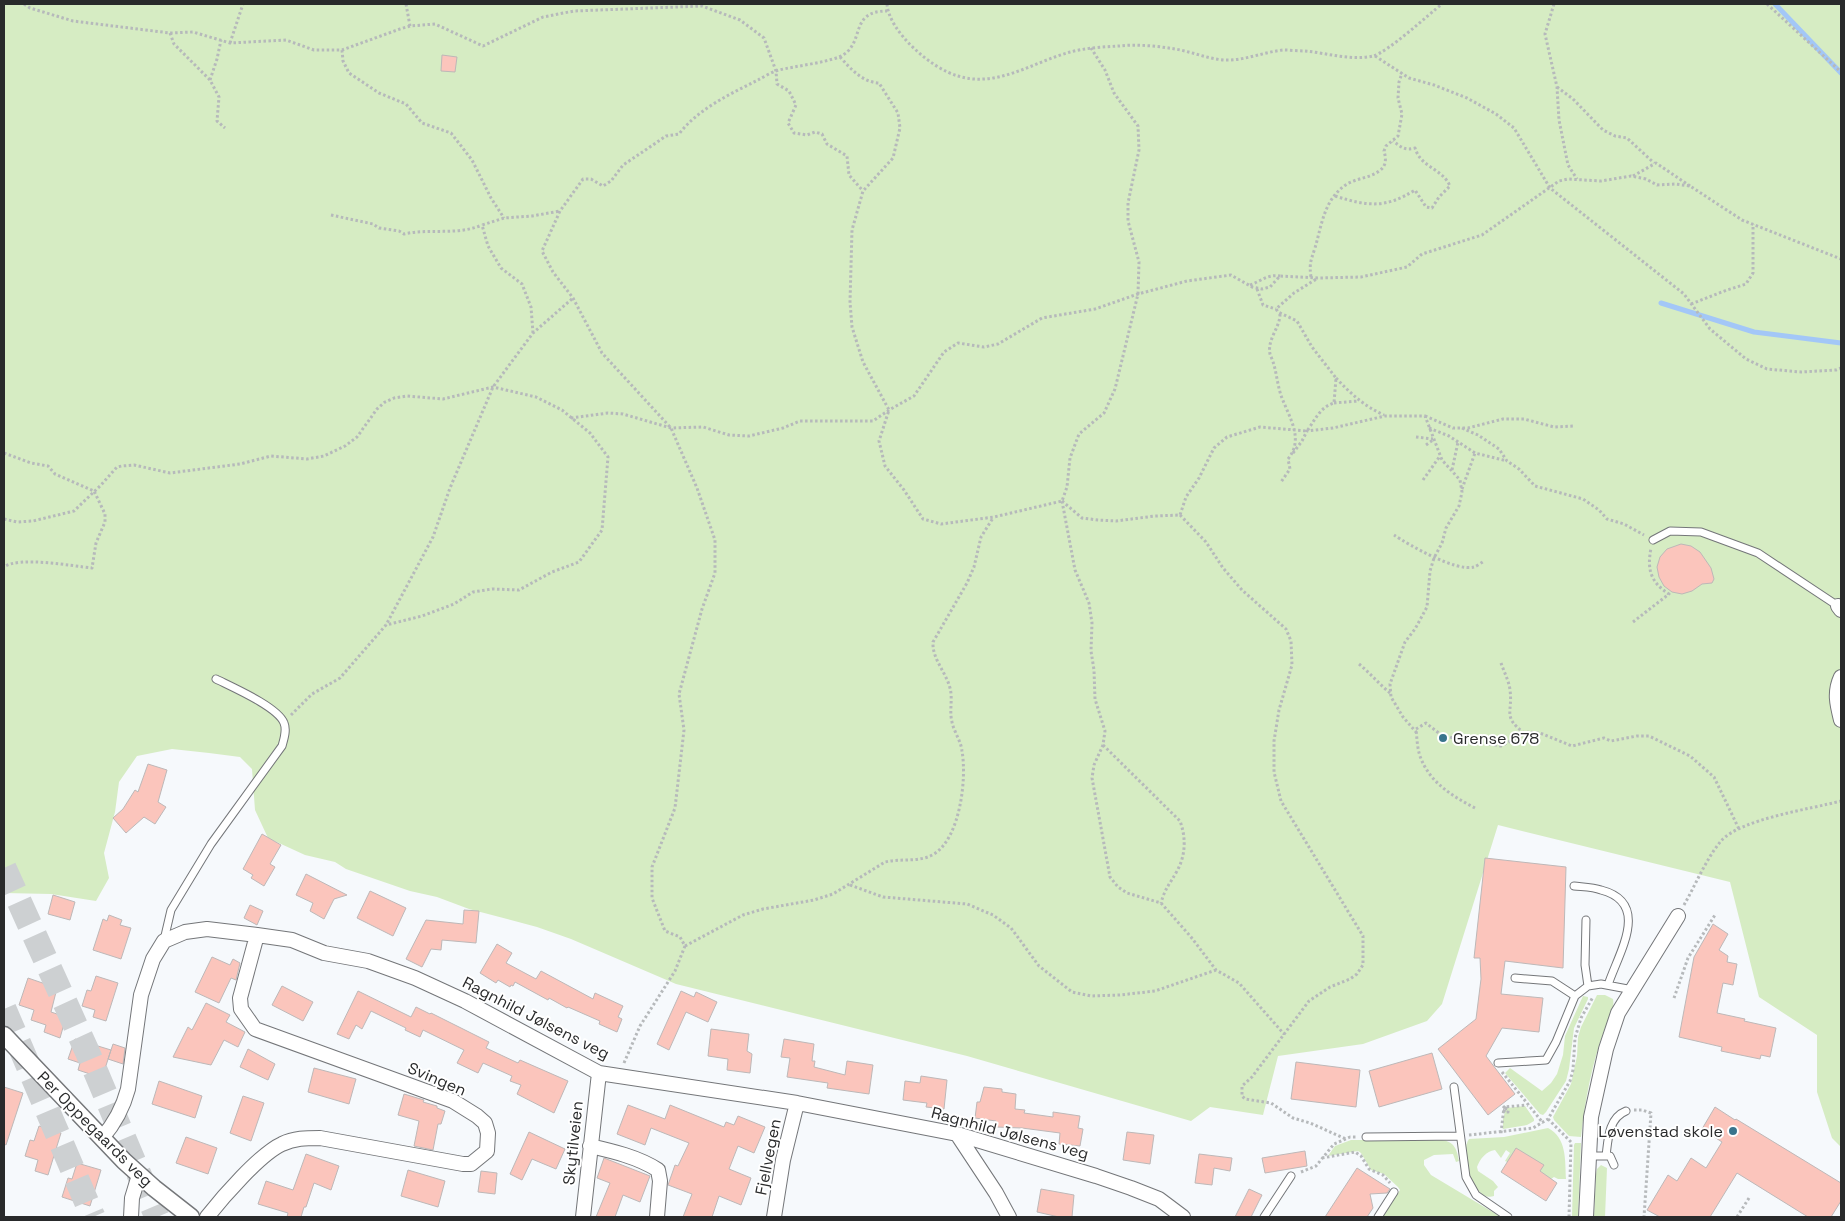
<svg xmlns="http://www.w3.org/2000/svg" width="1845" height="1221" viewBox="0 0 1845 1221" font-family="'Space Grotesk',sans-serif">
  <rect width="100%" height="100%" fill="#f6f9fc"/>
  <path fill="#d6ecc3" d="M4,4H1841V1147L1832,1138L1817,1092V1035L1759,997L1730,882L1498,825L1442,1004L1427,1021L1363,1044L1278,1056L1263,1115L1210,1107L1191,1121L967,1056L676,984L571,939L537,927L469,909L437,897L410,891L346,869L335,862L305,855L268,838L255,810L252,769L240,757L209,753L172,749L137,756L119,782L115,812L104,853L109,878L96,901L51,894L4,893Z
    M1597,995H1605L1613,999C1615,1009 1609,1018 1605,1028C1592,1063 1585,1100 1581,1137L1569,1136L1554,1120L1553,1117L1571,1084L1577,1056L1578,1037L1581,1027Z
    M1583,996L1588,997V999L1574,1028L1569,1069L1566,1081L1546,1112L1543,1115L1540,1114L1505,1073L1510,1068L1542,1091L1551,1083L1557,1074L1563,1055L1565,1036Z
    M1525,1106L1534,1119V1121L1527,1125L1503,1129V1119L1506,1108Z
    M1548,1128C1567,1138 1565,1160 1566,1179H1558L1554,1177L1548,1181L1505,1161L1510,1153L1506,1150L1501,1158L1495,1150C1486,1151 1480,1159 1477,1167L1478,1171L1493,1181L1498,1187L1494,1191V1196C1473,1204 1459,1151 1469,1139L1504,1137Z
    M1351,1140H1442C1455,1142 1457,1150 1459,1161L1456,1162L1453,1154L1434,1155L1424,1160V1165L1431,1175L1501,1217H1382L1400,1190L1398,1187L1384,1174L1371,1170L1361,1153L1358,1151L1328,1156L1335,1146Z
    M1575,1143H1581L1578,1217H1572L1574,1145Z
    M1601,1165L1607,1168L1605,1217H1594L1596,1174L1597,1169Z"/>
  <g fill="none" stroke-linecap="round" stroke-linejoin="round">
    <path stroke="#a3c7f7" stroke-width="5" d="M1775,4L1841,73
      M1661,303L1754,332L1841,343"/>
  </g>
  <path fill="#fbc5bc" stroke="#bdb8b8" d="M442,55L457,57L455,72L441,71Z
    M1681,544L1691,546L1700,552L1711,568L1714,579L1712,583L1702,584L1692,591L1682,594L1672,592L1664,586L1659,577L1657,567L1660,557L1667,549Z
    M148,764L167,770L158,802L166,807L155,824L144,817L126,833L113,818L123,809L135,790L138,792Z
    M262,834L281,845L270,864L275,867L264,886L251,878L253,875L243,869Z
    M1485,858L1566,867L1563,968L1505,961L1501,994L1543,998L1539,1032L1502,1028L1486,1056L1515,1094L1488,1115L1438,1049L1476,1019L1481,979L1480,958H1474Z
    M306,874L347,895L334,899L324,919L310,911L313,903L296,895Z
    M370,891L406,908L393,936L357,918Z
    M53,895L75,902L70,920L48,914Z
    M250,905L263,911L257,925L244,918Z
    M464,910L479,911L476,943L442,940L441,950L431,949L422,967L406,959L426,920L463,924Z
    M109,915L122,920L120,925L131,928L121,959L93,950L103,919L107,921Z
    M1713,924L1728,934L1719,950L1728,956L1727,962L1737,964L1733,985L1723,983L1717,1013L1745,1019L1744,1021L1776,1028L1770,1057L1761,1055L1760,1059L1721,1051L1722,1047L1679,1037L1694,957Z
    M497,944L512,953L506,963L536,979L541,971L593,999L595,993L623,1006L618,1017L622,1019L617,1032L599,1024L600,1021L568,1007L567,1008L549,998L548,1000L515,982L513,986L511,985L510,987L498,980L496,983L480,973Z
    M212,957L230,965L233,959L240,963L236,980L231,978L219,1003L195,992Z
    M96,976L118,983L106,1021L93,1017L95,1010L82,1006L87,990L91,991Z
    M28,978L57,988L51,1012L66,1017L60,1038L44,1032L46,1025L31,1020L34,1010L19,1005Z
    M282,986L313,1002L303,1021L272,1005Z
    M358,991L411,1017L416,1007L430,1014L431,1013L489,1042L486,1048L518,1063L520,1060L568,1081L554,1113L517,1094L521,1085L510,1081L512,1076L483,1063L478,1073L457,1063L464,1050L423,1030L420,1037L405,1030L406,1028L371,1011L362,1029L356,1025L349,1039L337,1034Z
    M681,991L694,997L696,992L717,1002L708,1022L686,1012L669,1050L657,1044Z
    M206,1003L230,1015L226,1022L245,1032L238,1047L224,1040L211,1065L173,1057L188,1027L192,1030Z
    M711,1029L749,1034L747,1051L752,1054L750,1073L727,1070L728,1059L708,1056Z
    M75,1039L111,1050L102,1078L78,1070L80,1063L68,1059Z
    M784,1039L814,1044L812,1061H815L814,1067L845,1075L847,1061L873,1065L869,1094L827,1088L828,1083L787,1077L790,1058L781,1057Z
    M113,1044L125,1048L123,1064L108,1059Z
    M248,1049L275,1064L268,1080L240,1067Z
    M1432,1053L1442,1089L1379,1107L1369,1071Z
    M1296,1062L1360,1070L1356,1107L1291,1099Z
    M314,1068L356,1079L349,1104L308,1092Z
    M921,1076L947,1080L944,1109L926,1107L927,1103L903,1100L905,1081L920,1083Z
    M159,1081L202,1096L195,1118L152,1104Z
    M4,1087L23,1093L6,1145L4,1144Z
    M984,1087L1002,1089V1092L1016,1094L1015,1109L1025,1110L1024,1113L1053,1117V1112L1080,1116L1078,1128L1083,1129L1080,1146L1059,1144L1060,1133L1022,1128L996,1127V1121L975,1118L977,1102H980Z
    M404,1094L424,1100L423,1102L437,1106V1108L445,1111L441,1124H438L433,1150L414,1146L419,1121L398,1115Z
    M243,1096L264,1103L251,1141L230,1133Z
    M628,1105L665,1119L670,1105L724,1127L726,1122L734,1125L738,1116L765,1127L754,1153L738,1146L729,1169L751,1178L741,1205L719,1196L712,1217H683L692,1194L668,1185L675,1165L678,1166L689,1143L651,1128L645,1145L617,1134Z
    M1715,1107L1735,1120L1736,1119L1841,1183V1201L1831,1217H1808L1737,1173L1710,1217H1660L1647,1210L1668,1175L1677,1181L1691,1158L1706,1168L1722,1142L1702,1129Z
    M39,1126L61,1133L48,1175L35,1171L38,1160L25,1156L30,1140L34,1141Z
    M529,1132L565,1149L556,1169L532,1159L522,1180L510,1174Z
    M1127,1132L1154,1135L1150,1164L1123,1160Z
    M186,1137L217,1148L208,1174L176,1163Z
    M1516,1148L1544,1165L1540,1171L1557,1183L1546,1201L1501,1172Z
    M1305,1151L1307,1166L1265,1173L1262,1158Z
    M306,1154L339,1166L331,1190L314,1183L306,1207H304L301,1217H287L288,1213L258,1204L266,1181L293,1190Z
    M1199,1154L1232,1158L1230,1171L1214,1168L1212,1185L1195,1183Z
    M604,1158L650,1176L640,1202L623,1195L615,1217H596L610,1183L597,1178Z
    M77,1163L101,1170L90,1206L62,1197L68,1178L72,1179Z
    M1357,1168L1390,1189L1387,1193L1370,1194L1373,1208L1367,1217H1325Z
    M408,1170L445,1181L438,1207L401,1196Z
    M481,1171L497,1173L495,1194L478,1192Z
    M1041,1189L1074,1195L1072,1217H1059L1037,1212Z
    M1249,1189L1262,1195L1251,1217H1235Z"/>
  <g fill="none" stroke-linecap="round" stroke-linejoin="round">
    <path stroke="#cdd0d2" stroke-width="25" stroke-dasharray="25 12" stroke-linecap="butt" d="M4,868L87,1051L157,1217
      M4,1009L93,1217"/>
    <defs>
      <path id="service" d="M1653,540L1670,531L1701,532L1758,553L1838,606
        M1574,886C1583,887 1593,887 1601,890C1652,903 1618,954 1608,985
        M1586,920L1585,965L1588,986
        M164,940L171,910L211,844L282,746C284,739 287,730 284,723C278,707 232,687 216,679
        M1515,978L1552,981L1575,996
        M1498,1063L1546,1060L1556,1042L1575,996L1588,986L1601,984L1633,990
        M1454,1087L1466,1177L1476,1195L1508,1217
        M1366,1137L1460,1136
        M1588,1156H1610L1614,1165
        M1606,1156C1608,1141 1608,1118 1626,1111
        M1264,1217L1291,1176
        M1378,1217L1394,1192"/>
      <path id="minor" d="M1838,606L1841,610
        M1841,677C1834,692 1837,704 1841,720
        M957,1134L996,1193L1009,1217
        M102,1138C115,1123 123,1108 128,1089L141,995L153,959L164,941L185,932L207,929L257,935L292,940L324,953L368,961L415,978L465,1001L599,1073L797,1103L957,1134L1096,1176L1131,1188L1159,1199L1183,1217
        M590,1146C612,1151 638,1157 658,1170L660,1181L657,1217
        M131,1217L132,1198L139,1175
        M207,1217C222,1198 260,1154 282,1144C294,1138 306,1138 320,1138L463,1164H471L487,1151L488,1133L485,1123L477,1116L453,1101L255,1029L241,1009L240,998L257,935
        M583,1217L599,1073
        M774,1217L783,1160L797,1103
        M1586,1217L1591,1117L1606,1049L1618,1013L1678,916"/>
      <path id="tertiary" d="M4,1035L124,1161L154,1188L191,1217"/>
    </defs>
    <use href="#service" stroke="#747679" stroke-width="9"/>
    <use href="#minor" stroke="#747679" stroke-width="16"/>
    <use href="#tertiary" stroke="#747679" stroke-width="19"/>
    <path stroke="#b6b9bb" stroke-width="3" stroke-dasharray="2.5 2.5" stroke-linecap="butt" d="M24,4L30,8L73,21L170,33L193,32L230,43L286,40L314,50H342L400,29L410,26L435,24L483,46L543,17L574,11L702,6L740,20L764,38L776,71L777,84L789,91L796,105L788,123L794,133L807,135L815,132L822,134L827,144L847,156L849,175L863,191
      M406,4L410,26
      M887,4C889,32 932,69 958,76C996,88 1032,63 1067,53C1083,48 1102,47 1119,46C1137,44 1157,46 1175,49C1194,52 1212,61 1231,60C1248,59 1265,52 1283,50C1290,50 1298,51 1305,51C1327,53 1351,61 1373,56C1388,52 1428,15 1442,4
      M1554,4L1545,34L1557,87L1559,120L1568,165L1577,179
      M1767,4L1841,72
      M170,33L174,44L210,80L219,97L217,121L225,128
      M230,43L243,4
      M342,50L343,61L349,73L379,93L406,104L422,123L451,133L472,160L491,198L504,218
      M1375,56L1409,78L1434,85L1467,98L1496,114L1514,128L1550,188L1684,294L1710,329L1746,359L1767,369L1801,372L1836,370L1841,368
      M840,57C851,69 862,82 879,83L898,113L900,128L893,158L863,191L852,230L850,302L852,327L863,362L889,410L879,441L885,466L904,490L923,519L941,524L994,517L1062,501L1067,487L1070,458L1079,434L1104,413L1115,389L1138,294L1139,262L1128,221V203L1139,150L1138,126L1114,93L1105,70L1091,48
      M210,80L217,59L221,40
      M1557,87L1573,99L1603,130L1615,136L1627,138L1654,163
      M1633,176L1656,163L1690,186
      M1335,196C1367,206 1385,209 1415,190L1426,207L1432,208L1439,197L1450,186C1442,168 1421,168 1415,148C1405,151 1401,147 1393,141
      M331,215L373,224L379,228L399,231L404,234C430,228 456,236 482,225
      M1311,277C1309,264 1311,260 1315,248C1322,224 1324,199 1347,184C1357,178 1370,178 1379,171C1387,166 1386,158 1384,151L1386,146L1398,136L1402,114L1398,98L1399,82L1402,73
      M1250,285C1261,281 1268,274 1280,276
      M1257,289L1263,305L1276,309
      M1691,304L1727,290L1746,284L1753,273V224
      M1280,314C1280,328 1267,339 1270,354C1271,357 1273,361 1274,365C1277,376 1278,388 1282,398C1290,419 1304,439 1288,459L1290,469L1281,482
      M533,333L531,307L522,284L501,268L488,246L482,225L504,218L532,216L560,211
      M1336,378C1351,394 1364,406 1384,415
      M1334,403L1358,401
      M1425,416L1453,428H1468L1503,419H1524L1554,427L1573,426
      M571,418L608,413L623,414L671,428L703,427L729,435L749,436L783,428L800,421H873L889,410L914,396L944,352L958,343L984,347L998,344L1042,318L1095,309L1138,294L1187,281L1231,275L1252,287L1262,289L1270,287L1280,276L1318,278L1361,277L1407,267L1422,254L1482,235L1559,181L1568,179L1601,181L1631,176L1646,179L1657,185L1675,184L1690,186L1742,220L1841,259
      M1429,428L1449,436L1475,453L1507,461
      M1462,428L1478,435L1499,449L1507,461L1519,469L1535,486L1583,499L1599,510L1607,519L1624,524L1644,535
      M1416,437L1433,439
      M1426,445L1433,440
      M4,453L31,463L48,466L55,474L94,491L105,514V522L96,543L92,568C72,566 19,556 4,567
      M1293,453L1302,441L1307,431L1333,428L1385,416H1425L1442,460L1460,480L1462,492L1459,506L1446,528L1442,543L1434,558L1430,571L1427,607L1415,629L1405,642L1390,684L1391,697L1403,717L1416,732
      M1452,470L1458,442
      M1423,480L1440,456
      M1462,489L1475,453
      M1062,501L1075,570L1089,603L1092,623L1091,651L1094,670L1095,699L1105,731L1103,745L1094,765L1092,778L1110,877L1118,887L1127,893L1161,903L1191,937L1216,970L1239,983L1284,1034
      M1062,501L1082,518L1098,520L1116,521L1155,516L1180,515L1186,497L1199,478L1214,448L1227,437L1260,427L1307,431C1315,420 1320,407 1334,403L1336,378L1312,347L1297,321L1278,312L1276,309L1294,293L1318,278
      M1180,515L1206,542L1223,568L1242,590L1286,629L1291,641L1292,665L1279,710L1274,741V772L1281,801L1363,936V965L1357,974L1350,979L1330,987L1309,1001L1252,1077L1242,1086V1096L1245,1099L1271,1103L1293,1118L1310,1123L1346,1139
      M4,519L17,522L33,521L74,511L101,485L117,467L122,466L134,465L170,473L240,464L271,456L307,459L324,456L345,446L357,437L377,409L385,402L394,398L407,396L443,399L493,387L536,397L562,410L590,433L608,457L602,530L579,562L552,572L519,590L492,589L473,592L454,604L422,616L386,625
      M1394,535C1409,545 1456,572 1474,567C1477,566 1481,563 1484,561
      M1633,622L1669,594C1650,582 1647,569 1651,548
      M1501,663C1504,672 1509,681 1510,690C1513,713 1502,716 1524,733
      M1359,664C1370,673 1379,684 1390,693
      M291,715L312,694L340,678L386,625L433,537L450,488L493,387L533,333L573,298
      M1103,745L1180,821C1186,837 1186,855 1177,871C1170,884 1165,888 1161,903
      M1475,808C1452,796 1429,782 1420,756C1417,747 1417,738 1416,729L1426,723L1440,734L1453,738L1501,746L1528,732L1540,733L1572,746L1604,738L1611,741L1637,736H1649L1690,756L1714,777L1739,829
      M850,885L883,897L967,904L993,915L1011,928L1039,966L1072,992L1091,996L1120,995L1155,991L1216,970
      M1684,905C1696,884 1706,859 1721,841C1740,819 1811,809 1841,801
      M685,946L743,915L763,909L814,900L833,894L885,862C901,858 919,863 934,854C960,838 967,779 962,751C961,741 954,732 952,722C949,711 953,699 950,688C946,672 932,659 933,642L967,583L974,567L981,537L993,518
      M1674,998L1688,958L1715,915
      M624,1063L640,1026L675,971L685,946L680,937L665,931L652,898V867L675,808L684,730L679,694L702,609L715,573V540L697,488L671,428L602,353L573,298L553,272L542,251L560,211L583,179H591L603,186L611,181L623,165L644,151L666,136L679,134C698,109 730,94 758,80C764,77 771,72 779,70C796,66 823,63 839,57C867,45 847,11 887,11
      M1502,1072L1543,1123
      M1505,1108L1508,1109V1112H1504Z
      M1505,1109L1504,1107L1528,1105
      M1634,1110H1642L1651,1113L1644,1217
      M1548,1119L1571,1142L1569,1217
      M1501,1133L1504,1107L1502,1105
      M1469,1135L1533,1128L1548,1119L1570,1081L1573,1070L1575,1038L1581,1018L1593,997
      M1322,1158L1355,1152L1361,1156L1369,1169L1383,1175L1390,1183
      M1301,1172L1316,1166L1334,1144L1350,1137H1356
      M1737,1217L1749,1198"/>
    <use href="#service" stroke="#fff" stroke-width="7"/>
    <use href="#minor" stroke="#fff" stroke-width="14"/>
    <use href="#tertiary" stroke="#fff" stroke-width="16"/>
  </g>
  <g fill="#39748c" stroke="#fff" stroke-width="2">
    <circle cx="1443" cy="738" r="5"/>
    <circle cx="1733" cy="1131" r="5"/>
  </g>
  <g text-anchor="middle" dominant-baseline="central" stroke-width="4" stroke-linejoin="round" paint-order="stroke">
    <g font-size="16" fill="#292a2b" stroke="#fff" text-anchor="start">
      <text x="1453" y="738">Grense 678</text>
      <text x="1723" y="1131" text-anchor="end">Løvenstad skole</text>
    </g>
    <g font-size="16" fill="#292a2b" stroke="#fff">
      <text transform="translate(536 1018) rotate(27)">Ragnhild Jølsens veg</text>
      <text transform="translate(437 1079) rotate(23)">Svingen</text>
      <text transform="translate(95 1129) rotate(45)">Per Oppegaards veg</text>
      <text transform="translate(1010 1133) rotate(15)">Ragnhild Jølsens veg</text>
      <text transform="translate(573 1143) rotate(-84)">Skytilveien</text>
      <text transform="translate(768 1157) rotate(-79)">Fjellvegen</text>
    </g>
  </g>
  <rect width="1845" height="1221" fill="none" stroke="#292a2b" stroke-width="10"/>
</svg>
